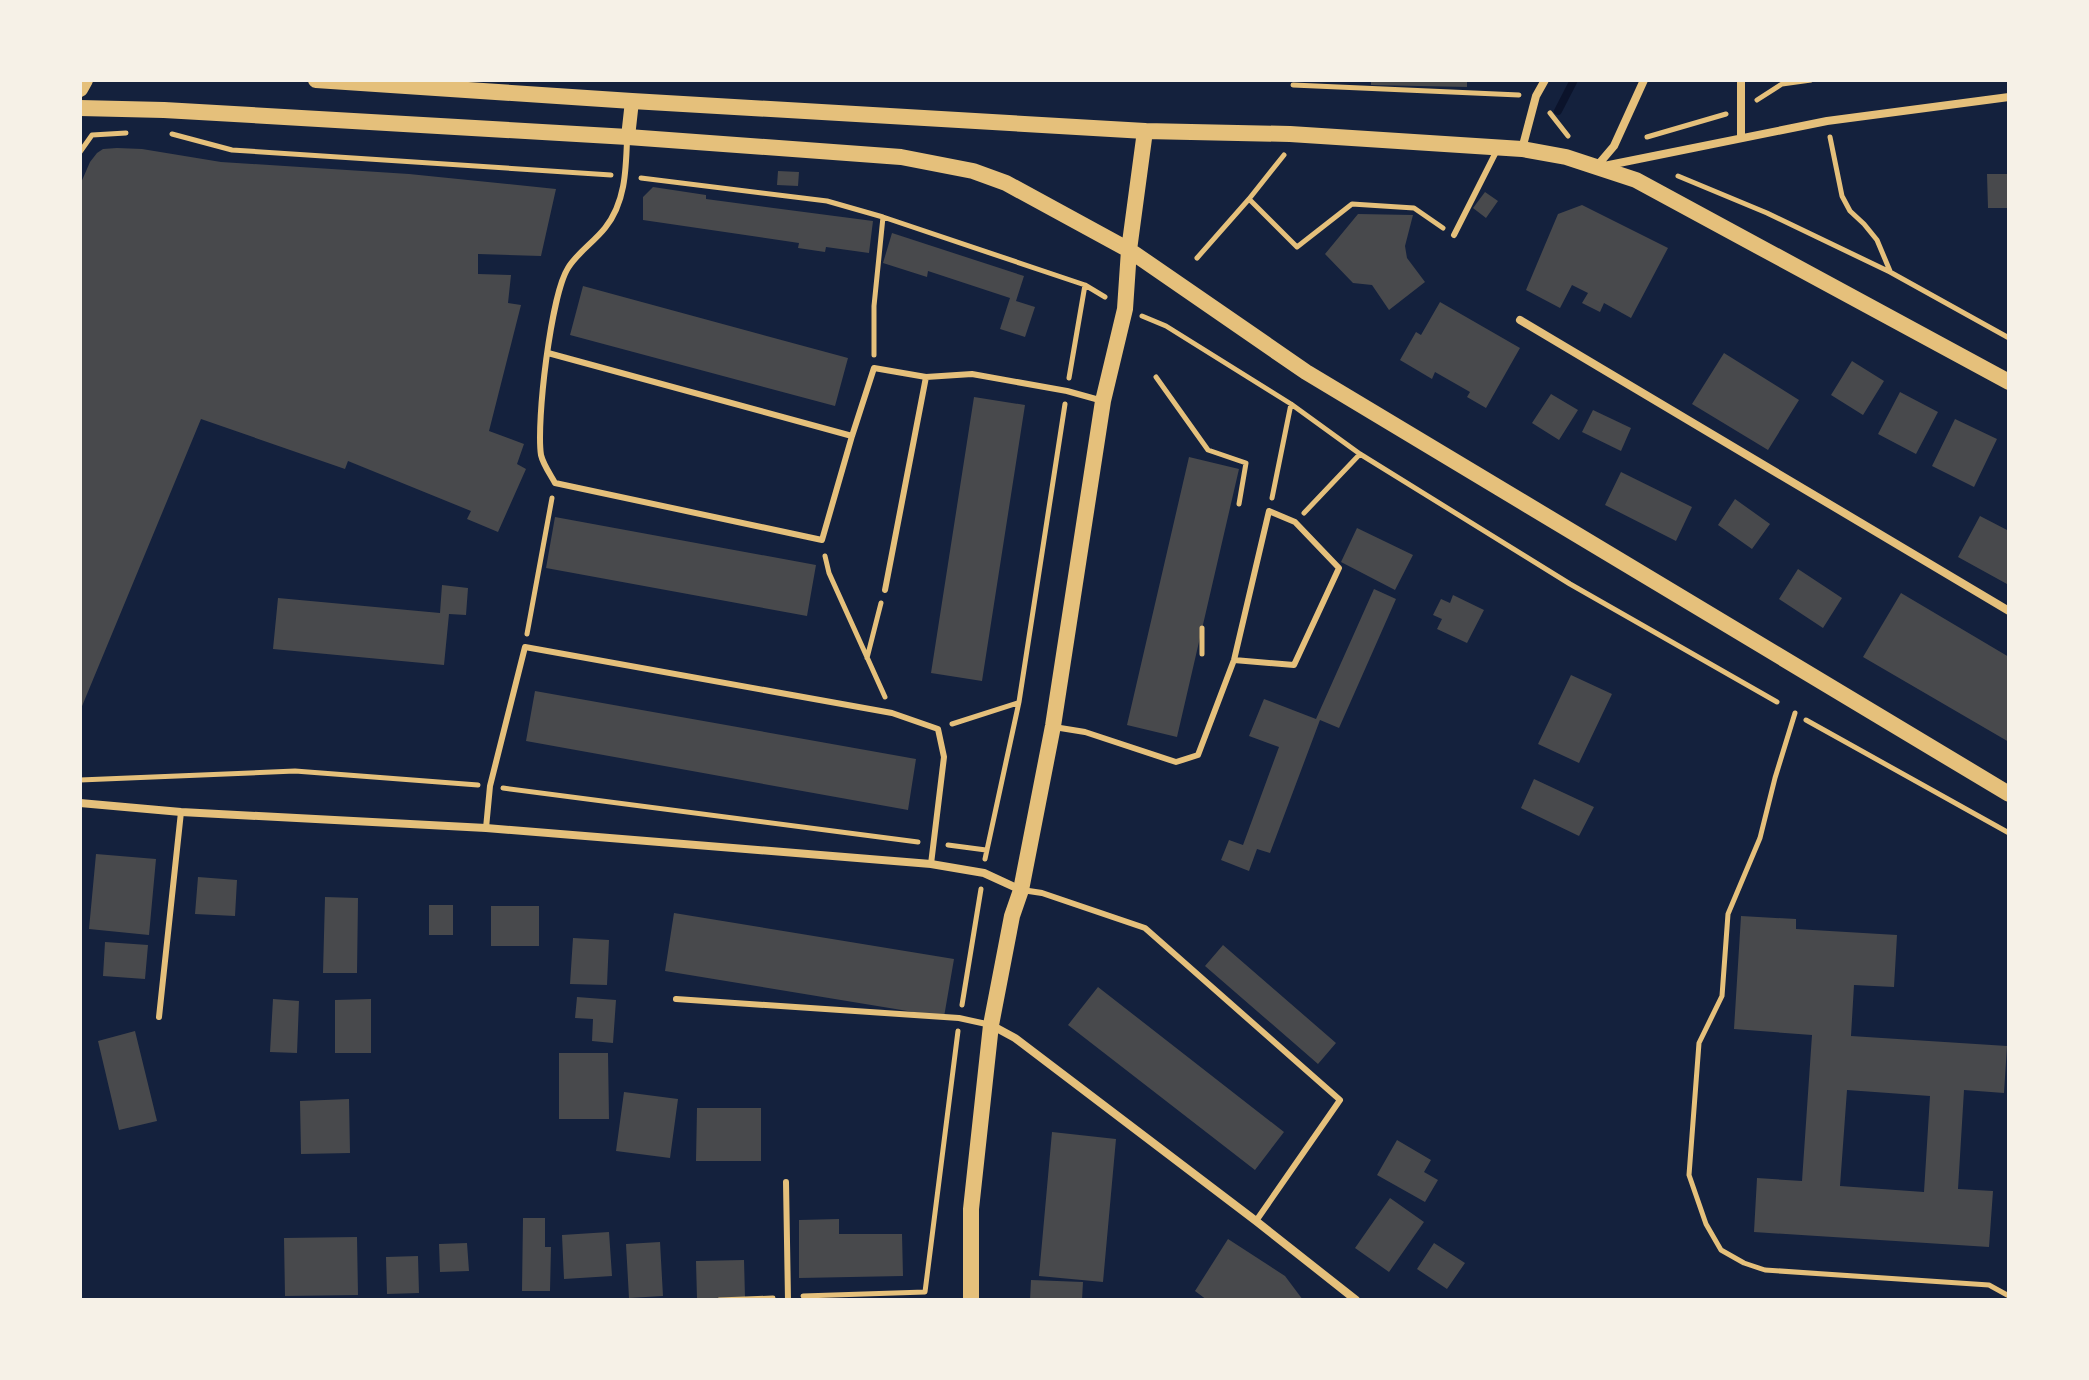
<svg xmlns="http://www.w3.org/2000/svg" width="2089" height="1380" viewBox="0 0 2089 1380" font-family="'Roboto Condensed',sans-serif">
  <rect width="100%" height="100%" fill="#14213d"/>
  <g fill="none" stroke-linecap="round" stroke-linejoin="round">
    <path stroke="#0b132b" stroke-width="8" d="M1558,111L1574,80"/>
  </g>
  <path fill="#48494c" fill-rule="evenodd" d="M1371,80H1467V87L1371,85Z
    M117,148L142,149L221,162L409,174L556,189L541,256L478,254V274L511,275L508,303L521,305L489,431L524,444L517,464L526,469L498,532L467,519L471,511L348,461L345,469L201,419L80,711V185L90,162L97,153L103,149Z
    M778,171L799,172L798,186L777,185Z
    M1987,174H2009V208H1988Z
    M653,187L706,195V199L873,221L869,253L826,247L825,252L798,248L799,243L643,220V197Z
    M1485,192L1498,201L1486,218L1473,208Z
    M1582,205L1668,248L1631,318L1604,303L1600,312L1582,303L1588,293L1572,285L1560,308L1526,290L1558,214Z
    M1358,214L1413,215L1405,246L1407,258L1425,282L1389,310L1372,285L1353,283L1325,254Z
    M892,233L1024,276L1016,301L1035,307L1025,337L1000,329L1010,298L928,271L927,277L883,263Z
    M583,286L848,358L835,406L570,335Z
    M1440,302L1520,348L1486,408L1467,397L1470,392L1435,372L1432,379L1400,360L1416,332L1421,335Z
    M1724,353L1799,400L1768,450L1692,404Z
    M1852,361L1884,381L1863,415L1831,395Z
    M1900,392L1938,412L1916,454L1878,434Z
    M1551,394L1578,410L1559,440L1532,423Z
    M974,397L1025,405L982,681L931,673Z
    M1593,410L1631,428L1621,451L1582,432Z
    M1955,419L1997,439L1974,487L1932,466Z
    M1189,457L1239,469L1177,737L1127,725Z
    M1621,472L1692,507L1676,541L1605,505Z
    M1735,499L1770,524L1752,549L1718,525Z
    M1980,516L2009,531V580L2007,584L1958,557Z
    M555,517L816,565L807,616L546,568Z
    M1357,528L1413,555L1395,590L1341,562Z
    M1798,569L1842,598L1823,628L1779,599Z
    M442,585L468,588L466,615L449,614L444,665L273,649L278,598L440,613Z
    M1374,589L1396,599L1339,728L1320,720L1270,853L1257,849L1249,871L1221,860L1229,840L1243,845L1279,747L1249,736L1264,699L1316,719Z
    M1901,593L2009,657V742L1863,657Z
    M1453,595L1484,610L1467,643L1437,629L1442,619L1433,615L1441,599L1450,603Z
    M1571,675L1612,694L1579,763L1538,744Z
    M535,691L916,759L908,810L526,741Z
    M1534,779L1594,807L1579,836L1521,808Z
    M96,854L156,859L149,935L89,929Z
    M198,877L237,880L235,916L195,914Z
    M325,897L358,898L357,973H323Z
    M429,905H453V935H429Z
    M491,906H539V946H491Z
    M674,913L954,959L944,1017L665,971Z
    M1741,916L1796,919V929L1897,935L1894,987L1854,985L1851,1036L2007,1046L2004,1093L1964,1090L1958,1189L1993,1191L1989,1247L1754,1232L1757,1178L1802,1181L1812,1035L1734,1029ZM1847,1090L1930,1096L1924,1192L1840,1186Z
    M573,938L609,940L607,985L570,984Z
    M105,942L148,945L145,979L103,976Z
    M1223,945L1336,1043L1318,1064L1205,966Z
    M1098,987L1284,1132L1255,1170L1068,1025Z
    M577,997L616,1000L613,1043L592,1041L593,1019L575,1018Z
    M273,999L299,1001L297,1053L270,1052Z
    M371,999V1053H335V1000Z
    M135,1031L157,1121L119,1130L98,1041Z
    M559,1053H608L609,1119H559Z
    M624,1092L678,1099L670,1158L616,1151Z
    M349,1099L350,1153L301,1154L300,1101Z
    M697,1108H761V1161H696Z
    M1052,1132L1116,1139L1103,1282L1039,1276Z
    M1397,1140L1431,1160L1424,1172L1438,1180L1425,1202L1377,1175Z
    M1390,1198L1424,1222L1389,1272L1355,1248Z
    M523,1218H545V1247H551L550,1291H522Z
    M839,1219V1234H902L903,1276L799,1278V1220Z
    M609,1232L612,1276L564,1279L562,1235Z
    M357,1237L358,1295L285,1296L284,1238Z
    M1228,1239L1285,1276L1303,1300H1207L1195,1291Z
    M660,1242L663,1296L629,1298L626,1244Z
    M467,1243L469,1271L440,1272L439,1244Z
    M1434,1243L1465,1263L1447,1289L1417,1269Z
    M418,1256L419,1293L387,1294L386,1257Z
    M744,1260L745,1297L697,1299L696,1261Z
    M1031,1280L1083,1282L1082,1300H1030Z"/>
  <g fill="none" stroke-linecap="round" stroke-linejoin="round">
    <path stroke="#e5c07b" stroke-width="5" d="M1293,85L1519,95
      M1757,100L1782,84L1811,80
      M1550,113L1568,136
      M172,134L232,150L611,175
      M1647,137L1726,114
      M1830,137L1842,196L1850,211L1864,224L1877,240L1890,271
      M80,152L92,135L126,133
      M1678,176L1767,213L1890,272L2009,338
      M641,178L827,201L883,217L1085,285L1105,297
      M1249,199L1297,247L1352,204L1414,208L1443,228
      M1197,258L1249,199L1284,155
      M1142,316L1166,326L1291,404L1360,454L1570,584L1777,702
      M874,355V306L883,217
      M1156,377L1208,450L1246,463L1239,504
      M1069,378L1085,285
      M1272,498L1291,404
      M1304,513L1360,454
      M825,556L829,573L885,697
      M527,634L552,498
      M1202,654V628
      M867,658L881,603
      M1795,713L1775,778L1760,838L1728,914L1722,996L1699,1043L1689,1175L1706,1224L1721,1250L1744,1263L1765,1270L1989,1285L2009,1296
      M1806,720L2009,833
      M952,724L1018,703
      M80,780L295,771L478,785
      M503,788L918,842
      M948,845L986,850
      M985,859L1019,702L1065,404
      M962,1005L981,889
      M803,1296L925,1292L958,1031
      M719,1300L773,1298"/>
    <path stroke="#e5c07b" stroke-width="6" d="M1454,235L1498,148
      M548,353L852,436L822,540L555,483C550,474 543,464 541,455C536,422 551,295 568,268C577,253 594,242 605,228C625,203 626,171 627,140
      M852,436L874,368L926,377L972,374L1067,391L1103,401
      M885,590L926,377
      M1054,727L1085,732L1176,762L1198,755L1234,660L1269,511L1295,522L1339,568L1294,665L1234,660
      M486,828L490,786L525,647L892,713L938,729L944,757L931,864
      M1022,890L1042,893L1145,928L1340,1100L1256,1221
      M676,999L959,1018L991,1025
      M159,1017L181,812
      M786,1182L788,1300"/>
    <path stroke="#e5c07b" stroke-width="8" d="M1741,80V137
      M1522,149L1536,96L1545,80
      M1597,166L1614,146L1644,80
      M1604,166L1827,121L2009,97
      M1520,320L2009,611
      M80,803L181,812L486,828L931,864L984,873L1021,890
      M991,1025L1015,1038L1256,1221L1356,1300"/>
    <path stroke="#e5c07b" stroke-width="14" d="M628,137L632,101"/>
    <path stroke="#e5c07b" stroke-width="16" d="M316,80L632,101L1145,131L1290,134L1522,149L1566,157L1636,180L2009,382
      M80,89L85,80
      M80,108L164,110L628,137L901,157L973,171L1006,183L1129,250L1306,372L2009,794
      M971,1300V1209L991,1025L1012,916L1021,890L1053,726L1103,401L1125,309L1129,250L1145,131"/>
  </g>
  <rect width="2089" height="1380" fill="none" stroke="#f6f1e7" stroke-width="164"/>
</svg>
